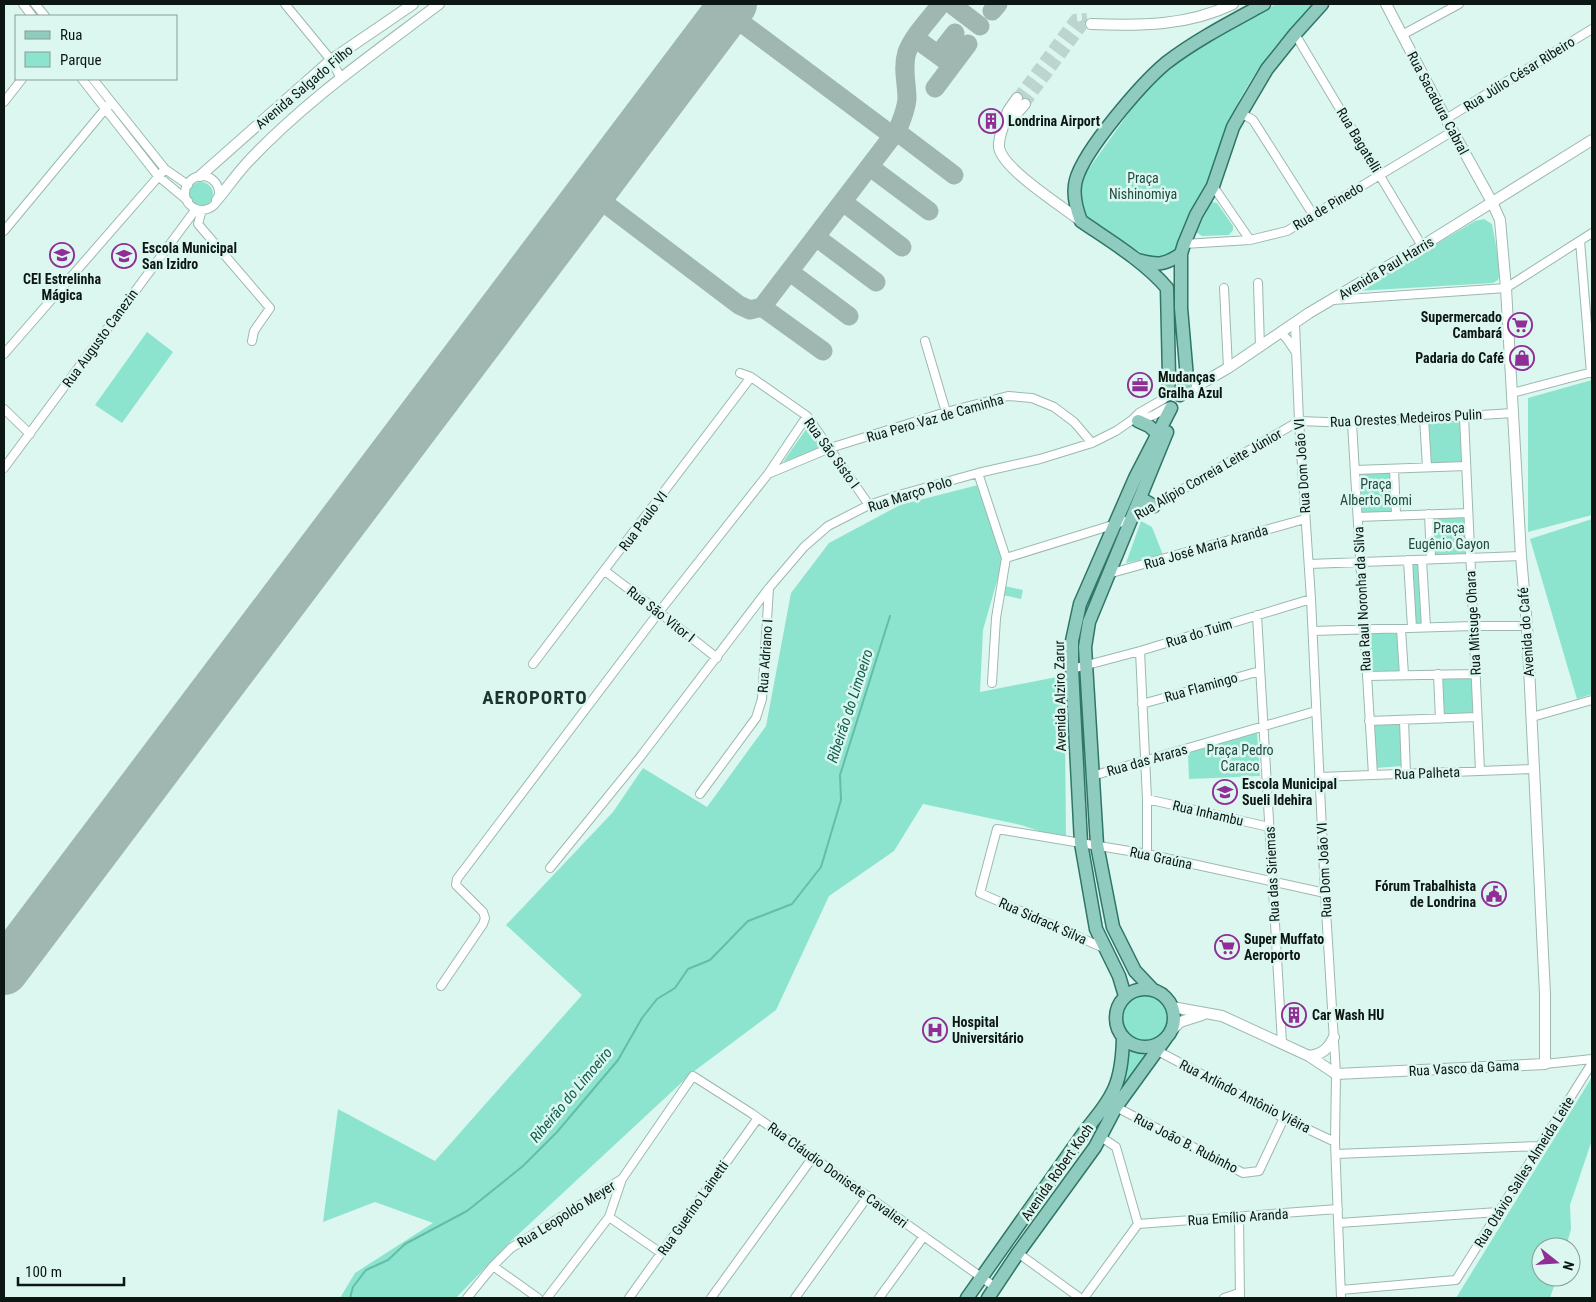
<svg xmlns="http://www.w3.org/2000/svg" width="1596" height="1302" viewBox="0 0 1596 1302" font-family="'Roboto Condensed',sans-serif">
  <rect width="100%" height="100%" fill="#dbf7ef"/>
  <path fill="#8de4ce" d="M1276,4H1315C1283,33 1249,76 1232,116C1222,138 1217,162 1206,184C1196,206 1185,227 1175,249L1169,254L1160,259L1148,257L1093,223L1083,211L1080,189L1085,174L1145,90L1164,70L1202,44Z
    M189 194a12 12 0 1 1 24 0a12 12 0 1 1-24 0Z
    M1212,202L1217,203L1233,226V230L1229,235L1202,236L1196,232C1196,224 1202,221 1206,213C1208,209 1208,206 1212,202Z
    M1484,219L1492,224L1501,272L1498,280L1493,283L1357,291L1475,221Z
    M147,332L173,352L122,423L95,405Z
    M1592,380V515L1528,532V398Z
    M1461,419L1463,462L1430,464L1428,421Z
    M809,425L827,447L783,462Z
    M1391,472L1393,512L1360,513L1359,473Z
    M978,485L1003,560L983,630L980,692L1062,676L1065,732L1066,836L1045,833L1021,825L923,804L894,851L829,896L776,1010L693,1072L508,1244L456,1298H340L355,1273L433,1223L375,1202L323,1222L338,1109L435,1161L582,995L506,925L613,812L643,768L707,807L766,726L791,593L829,543L900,505Z
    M1432,517H1465L1467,556H1434Z
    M1592,519V694L1577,699L1530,539Z
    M1141,521L1152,527L1163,555L1126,563Z
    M1410,562H1420L1423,625H1414Z
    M1005,586L1023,590L1021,599L1003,595Z
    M1367,632H1398L1401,672L1369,674Z
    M1473,676L1475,715L1442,716L1441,677Z
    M1401,724L1402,766L1376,768L1373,725Z
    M1257,732L1260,776L1189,779L1188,753Z
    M1121 1018a23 23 0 1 1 46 0a23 23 0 1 1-46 0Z
    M1126,1048L1142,1052L1150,1051L1098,1130L1093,1127Z
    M1592,1077V1140L1570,1205L1571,1229L1566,1247H1541V1277H1557L1550,1298H1456Z"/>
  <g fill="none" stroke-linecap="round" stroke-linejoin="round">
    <path stroke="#63bda7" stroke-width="2" d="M350,1298L353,1287L366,1270L388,1260L405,1244L467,1211L523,1166L557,1132L618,1060L642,1018L657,999L675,988L688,969L710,960L748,921L792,904L821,867L841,800L840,775L890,616"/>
    <path stroke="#a0b6b0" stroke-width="19" d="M951,4L980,26
      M992,11L998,4
      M727,12L893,136
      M915,38L952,65
      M938,55L955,33
      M935,88L968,44
      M896,131L954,175
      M870,167L929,211
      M591,193L739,305L750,310L762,307L898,129C902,119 906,110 907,99C907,83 902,68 907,52C914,34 930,19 941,4
      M843,202L902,247
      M816,237L876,282
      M790,272L849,316
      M762,307L823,351"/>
    <path stroke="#a0b6b0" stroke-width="48" d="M4,971L733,4"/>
    <path stroke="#bcd5ce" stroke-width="10" stroke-dasharray="10 5" stroke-linecap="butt" d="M1017,98L1075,19L1087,18
      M1025,104L1083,25L1091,24"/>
    <defs>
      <path id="minor" d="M23,4L32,16
        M35,4L45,16
        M285,4L331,60L341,78
        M1295,34L1422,246
        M1402,35L1459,4
        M82,79L158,176L188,201
        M93,79L165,169L188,185
        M4,102L22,79
        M1241,113L1253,120L1314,216
        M1446,119L1592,29
        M185 193a17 17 0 1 1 34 0a17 17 0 1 1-34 0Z
        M1213,186L1250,240
        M202,210L198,224L270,308L254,331L252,341
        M4,231L111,102
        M1580,241L1591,373
        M1184,244L1250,240L1287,231L1453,131
        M1258,283L1260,347
        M1224,288L1228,368
        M1333,300L1506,288L1592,233
        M1295,324L1299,421L1311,599L1325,893L1336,1074L1335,1142L1341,1298
        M1281,333L1287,339L1295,351
        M925,341L946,412
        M4,354L165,169
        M740,373L751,377L807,416L869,505
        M1512,393L1592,372
        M4,409L30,434
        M1464,416L1480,771
        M1424,418L1427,467
        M1137,421L1154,415L1168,407
        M1352,423L1373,775
        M4,468L196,209
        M1394,469L1396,515
        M1355,470L1466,466
        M978,473L1006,558L996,618L992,683
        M768,474L807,416
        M1429,514L1431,559
        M1358,517L1468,513
        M1006,558L1132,519L1299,421L1352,423L1513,413
        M1408,560L1412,628
        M1422,560L1426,627
        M1309,564L1521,556
        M605,571L659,612L717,658
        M1108,574L1305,519
        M1257,615L1282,1043
        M1401,629L1404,675
        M1313,631L1473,626H1527
        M1140,651L1147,799V854
        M533,664L751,377
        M1072,669L1140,651L1311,599
        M1438,674L1440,719
        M1367,676L1475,674
        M1142,704L1260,671
        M1532,717L1592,700
        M1404,720L1406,774
        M1369,721L1477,717
        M1092,776L1316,711
        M1319,777L1534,769
        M700,794L756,718L762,699L769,588
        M1147,799L1269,827
        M550,868L641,756L769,588L804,547L828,526L869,505L899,495L978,473L1040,459L1092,443L1116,431L1132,420L1139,413L1165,398
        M1106,949L980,893L997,829L1147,854L1325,893
        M441,986L483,924L485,918L483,912L456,885L457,879L659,612L768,474L830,448L946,412L1008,396L1032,398L1054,407L1074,422L1092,443
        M1156,1050L1284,1118L1335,1142
        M1545,1064L1592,1059
        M1116,1107L1243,1173L1259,1171L1284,1118
        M1101,1137L1116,1147L1138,1224
        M1336,1154L1540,1146
        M609,1217L661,1253
        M1239,1217L1240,1298
        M1339,1223L1498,1212
        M1138,1224L1338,1209
        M1018,1253L1080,1298
        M493,1266L538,1298
        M1341,1290L1456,1280L1592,1063
        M467,1298L493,1266L511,1248L622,1179L693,1076L751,1113L995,1287
        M547,1298L609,1217L622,1179
        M629,1298L758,1118
        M711,1298L813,1157
        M795,1298L868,1196
        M879,1298L924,1236
        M1084,1298L1138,1224
        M1224,1298L1239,1293"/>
      <path id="tertiary" d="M1091,24C1140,26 1188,26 1233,4
        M1025,104L1018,112L1005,120C1003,128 998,139 999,147C1001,168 1063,207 1081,221
        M1005,120L1008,111L1017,98
        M200,176L331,60L413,4
        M217,200C227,188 236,175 246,164C302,103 373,54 439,4
        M1180,396L1228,368L1309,313L1422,246L1592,140
        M1172,1007L1222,1016L1309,1056L1336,1074L1545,1064V994L1527,626L1521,556L1506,288L1500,220L1492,202L1446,119L1386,4
        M1171,1031L1180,1022L1202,1015
        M1309,1056C1323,1054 1328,1049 1334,1037"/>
      <path id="primary" d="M1138,260C1157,265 1163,266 1181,254
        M1168,394L1169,376L1167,288C1144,261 1110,241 1081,221C1076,208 1072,194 1076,180C1084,150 1142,83 1166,63C1196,40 1231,22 1264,4
        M1180,395L1186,385L1187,378L1181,308V254L1184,244L1196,215L1213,186L1233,127L1241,113L1267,69L1295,34L1322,4
        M1138,421L1149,426L1158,434
        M1140,498L1154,506
        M1116 1018a29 29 0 1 1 58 0a29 29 0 1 1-58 0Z
        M1153,990L1135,971L1113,927L1097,845L1085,647L1089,622L1167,432
        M1125,996L1119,976L1096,929L1081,843L1072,669V641L1080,604L1135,478L1171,408
        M967,1298L1085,1131C1114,1095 1122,1084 1123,1038
        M988,1298L1018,1253L1095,1147L1116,1107L1166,1038"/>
    </defs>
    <use href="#minor" stroke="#9db8b0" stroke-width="10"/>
    <use href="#tertiary" stroke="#9db8b0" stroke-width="12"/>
    <use href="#primary" stroke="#307667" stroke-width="15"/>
    <use href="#minor" stroke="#fff" stroke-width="8"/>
    <use href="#tertiary" stroke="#fff" stroke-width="10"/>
    <use href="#primary" stroke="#8fccbf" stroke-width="12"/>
  </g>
  <defs>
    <symbol id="building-ring" viewBox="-11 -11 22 22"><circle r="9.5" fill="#dbf7ef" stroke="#902e95" stroke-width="1.5"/><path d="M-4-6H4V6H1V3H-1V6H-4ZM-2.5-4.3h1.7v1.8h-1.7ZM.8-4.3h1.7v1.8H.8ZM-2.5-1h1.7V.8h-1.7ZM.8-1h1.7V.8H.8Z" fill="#902e95"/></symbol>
    <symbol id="school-ring" viewBox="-11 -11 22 22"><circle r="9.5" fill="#dbf7ef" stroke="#902e95" stroke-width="1.5"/><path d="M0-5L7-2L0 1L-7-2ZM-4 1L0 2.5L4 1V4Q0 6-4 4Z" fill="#902e95"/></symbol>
    <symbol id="supermarket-ring" viewBox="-11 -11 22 22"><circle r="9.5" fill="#dbf7ef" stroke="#902e95" stroke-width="1.5"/><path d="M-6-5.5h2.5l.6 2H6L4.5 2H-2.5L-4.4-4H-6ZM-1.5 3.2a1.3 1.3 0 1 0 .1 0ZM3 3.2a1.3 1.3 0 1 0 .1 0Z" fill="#902e95"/></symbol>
    <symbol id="shop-ring" viewBox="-11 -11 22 22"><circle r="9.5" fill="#dbf7ef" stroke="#902e95" stroke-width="1.5"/><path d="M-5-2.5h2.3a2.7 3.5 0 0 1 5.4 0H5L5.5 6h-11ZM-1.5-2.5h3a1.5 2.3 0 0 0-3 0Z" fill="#902e95"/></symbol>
    <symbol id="office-ring" viewBox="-11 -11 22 22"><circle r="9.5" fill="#dbf7ef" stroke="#902e95" stroke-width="1.5"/><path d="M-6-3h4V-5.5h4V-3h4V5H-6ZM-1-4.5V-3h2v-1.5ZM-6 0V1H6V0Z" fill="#902e95"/></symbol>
    <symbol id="civic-ring" viewBox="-11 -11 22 22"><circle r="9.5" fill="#dbf7ef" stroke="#902e95" stroke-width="1.5"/><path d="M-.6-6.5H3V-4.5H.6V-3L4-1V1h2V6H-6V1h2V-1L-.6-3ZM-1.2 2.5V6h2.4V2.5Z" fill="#902e95"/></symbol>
    <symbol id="hospital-ring" viewBox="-11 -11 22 22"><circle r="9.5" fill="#dbf7ef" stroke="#902e95" stroke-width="1.5"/><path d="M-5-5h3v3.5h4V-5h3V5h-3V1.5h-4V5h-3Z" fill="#902e95"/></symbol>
  </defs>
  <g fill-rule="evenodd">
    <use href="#building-ring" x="977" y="107" width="28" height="28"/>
    <use href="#school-ring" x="48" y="241" width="28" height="28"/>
    <use href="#school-ring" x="110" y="242" width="28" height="28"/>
    <use href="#supermarket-ring" x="1506" y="311" width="28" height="28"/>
    <use href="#shop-ring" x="1508" y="344" width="28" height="28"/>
    <use href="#office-ring" x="1126" y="371" width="28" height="28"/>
    <use href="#school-ring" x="1211" y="778" width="28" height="28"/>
    <use href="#civic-ring" x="1480" y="880" width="28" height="28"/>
    <use href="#supermarket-ring" x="1213" y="933" width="28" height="28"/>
    <use href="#building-ring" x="1280" y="1001" width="28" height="28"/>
    <use href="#hospital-ring" x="921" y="1016" width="28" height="28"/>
  </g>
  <g text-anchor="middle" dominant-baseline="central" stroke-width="5" stroke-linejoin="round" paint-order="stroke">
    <g font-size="14" fill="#0c1613" stroke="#dbf7ef">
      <text transform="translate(1519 74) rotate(-32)">Rua Júlio César Ribeiro</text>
      <text transform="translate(304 87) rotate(-40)">Avenida Salgado Filho</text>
      <text transform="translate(1438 103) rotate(62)">Rua Sacadura Cabral</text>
      <text transform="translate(1359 140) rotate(59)">Rua Bagatelli</text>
      <text transform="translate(1328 206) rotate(-31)">Rua de Pinedo</text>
      <text transform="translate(1386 268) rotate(-31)">Avenida Paul Harris</text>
      <text transform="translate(100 338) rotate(-54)">Rua Augusto Canezin</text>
      <text transform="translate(935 418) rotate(-16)">Rua Pero Vaz de Caminha</text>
      <text transform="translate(1406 418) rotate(-3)">Rua Orestes Medeiros Pulin</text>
      <text transform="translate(832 453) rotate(54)">Rua São Sisto I</text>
      <text transform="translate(1302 466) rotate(-94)">Rua Dom João VI</text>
      <text transform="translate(1208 474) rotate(-30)">Rua Alípio Correia Leite Júnior</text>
      <text transform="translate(910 494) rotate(-18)">Rua Março Polo</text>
      <text transform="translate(643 521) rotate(-53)">Rua Paulo VI</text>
      <text transform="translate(1206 547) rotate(-16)">Rua José Maria Aranda</text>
      <text transform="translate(1362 599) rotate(-93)">Rua Raul Noronha da Silva</text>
      <text transform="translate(661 614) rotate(38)">Rua São Vitor I</text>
      <text transform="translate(1473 623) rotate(-93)">Rua Mitsuge Ohara</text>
      <text transform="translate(1526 632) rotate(-94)">Avenida do Café</text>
      <text transform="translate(1199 633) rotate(-17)">Rua do Tuim</text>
      <text transform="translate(765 656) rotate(-86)">Rua Adriano I</text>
      <text transform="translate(1201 687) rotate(-16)">Rua Flamingo</text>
      <text transform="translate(1060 696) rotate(-91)">Avenida Alziro Zarur</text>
      <text transform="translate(1147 760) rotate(-16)">Rua das Araras</text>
      <text transform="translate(1427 773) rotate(-2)">Rua Palheta</text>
      <text transform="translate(1208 813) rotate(13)">Rua Inhambu</text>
      <text transform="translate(1161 858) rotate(12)">Rua Graúna</text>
      <text transform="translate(1324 870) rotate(-93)">Rua Dom João VI</text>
      <text transform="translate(1272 874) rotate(-93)">Rua das Siriemas</text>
      <text transform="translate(1043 921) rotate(24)">Rua Sidrack Silva</text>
      <text transform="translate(1464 1068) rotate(-3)">Rua Vasco da Gama</text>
      <text transform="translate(1245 1096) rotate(27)">Rua Arlíndo Antônio Viêira</text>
      <text transform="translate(1186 1143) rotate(27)">Rua João B. Rubinho</text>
      <text transform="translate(1057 1172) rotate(-55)">Avenida Robert Koch</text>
      <text transform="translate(1524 1172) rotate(-58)">Rua Otávio Salles Almeida Leite</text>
      <text transform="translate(838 1175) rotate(36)">Rua Cláudio Donisete Cavalieri</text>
      <text transform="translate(693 1208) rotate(-55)">Rua Guerino Lainetti</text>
      <text transform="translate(566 1214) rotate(-32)">Rua Leopoldo Meyer</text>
      <text transform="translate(1238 1217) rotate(-4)">Rua Emílio Aranda</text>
    </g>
    <g font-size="14" font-weight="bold" fill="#0c1613" stroke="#dbf7ef" text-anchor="start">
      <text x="1008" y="121">Londrina Airport</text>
      <text x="142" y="248">Escola Municipal<tspan x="142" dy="16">San Izidro</tspan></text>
      <text x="62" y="279" text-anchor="middle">CEI Estrelinha<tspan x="62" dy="16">Mágica</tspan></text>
      <text x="1502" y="317" text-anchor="end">Supermercado<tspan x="1502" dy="16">Cambará</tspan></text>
      <text x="1504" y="358" text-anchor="end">Padaria do Café</text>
      <text x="1158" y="377">Mudanças<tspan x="1158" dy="16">Gralha Azul</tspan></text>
      <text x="1242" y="784">Escola Municipal<tspan x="1242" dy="16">Sueli Idehira</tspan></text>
      <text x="1476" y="886" text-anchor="end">Fórum Trabalhista<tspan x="1476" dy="16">de Londrina</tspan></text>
      <text x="1244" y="939">Super Muffato<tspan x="1244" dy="16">Aeroporto</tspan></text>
      <text x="1312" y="1015">Car Wash HU</text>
      <text x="952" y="1022">Hospital<tspan x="952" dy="16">Universitário</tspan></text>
    </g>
    <g font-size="14" fill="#224b41" stroke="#dbf7ef">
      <text x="1143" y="178">Praça<tspan x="1143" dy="16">Nishinomiya</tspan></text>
      <text x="1376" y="484">Praça<tspan x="1376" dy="16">Alberto Romi</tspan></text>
      <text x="1449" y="528">Praça<tspan x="1449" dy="16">Eugênio Gayon</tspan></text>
      <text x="1240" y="750">Praça Pedro<tspan x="1240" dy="16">Caraco</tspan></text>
    </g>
    <g font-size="15" font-style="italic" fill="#115b4d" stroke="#dbf7ef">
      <text transform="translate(850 706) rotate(-72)">Ribeirão do Limoeiro</text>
      <text transform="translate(571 1095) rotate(-50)">Ribeirão do Limoeiro</text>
    </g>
    <g font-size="19" font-weight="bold" letter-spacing="1" fill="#1d342e" stroke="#dbf7ef">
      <text x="535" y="697">AEROPORTO</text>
    </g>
  </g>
  <rect width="1596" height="1302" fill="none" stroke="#0c1613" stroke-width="10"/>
  <rect x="15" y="15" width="162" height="65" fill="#dbf7ef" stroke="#889d97"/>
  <rect x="25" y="31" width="25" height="8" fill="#8fccbf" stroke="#889d97"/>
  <text x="60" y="40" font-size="15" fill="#0c1613">Rua</text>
  <rect x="25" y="52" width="25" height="15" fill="#8de4ce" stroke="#889d97"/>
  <text x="60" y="65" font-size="15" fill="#0c1613">Parque</text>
  <g transform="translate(1556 1262) rotate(107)"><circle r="24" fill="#dbf7ef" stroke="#889d97"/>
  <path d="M0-4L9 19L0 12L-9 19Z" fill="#902e95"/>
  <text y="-8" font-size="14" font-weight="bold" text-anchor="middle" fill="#0c1613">N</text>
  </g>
  <path d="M18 1277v8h106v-8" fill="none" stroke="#0c1613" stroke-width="2.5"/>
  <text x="25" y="1277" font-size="15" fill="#0c1613" stroke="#dbf7ef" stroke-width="4" paint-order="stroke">100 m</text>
</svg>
